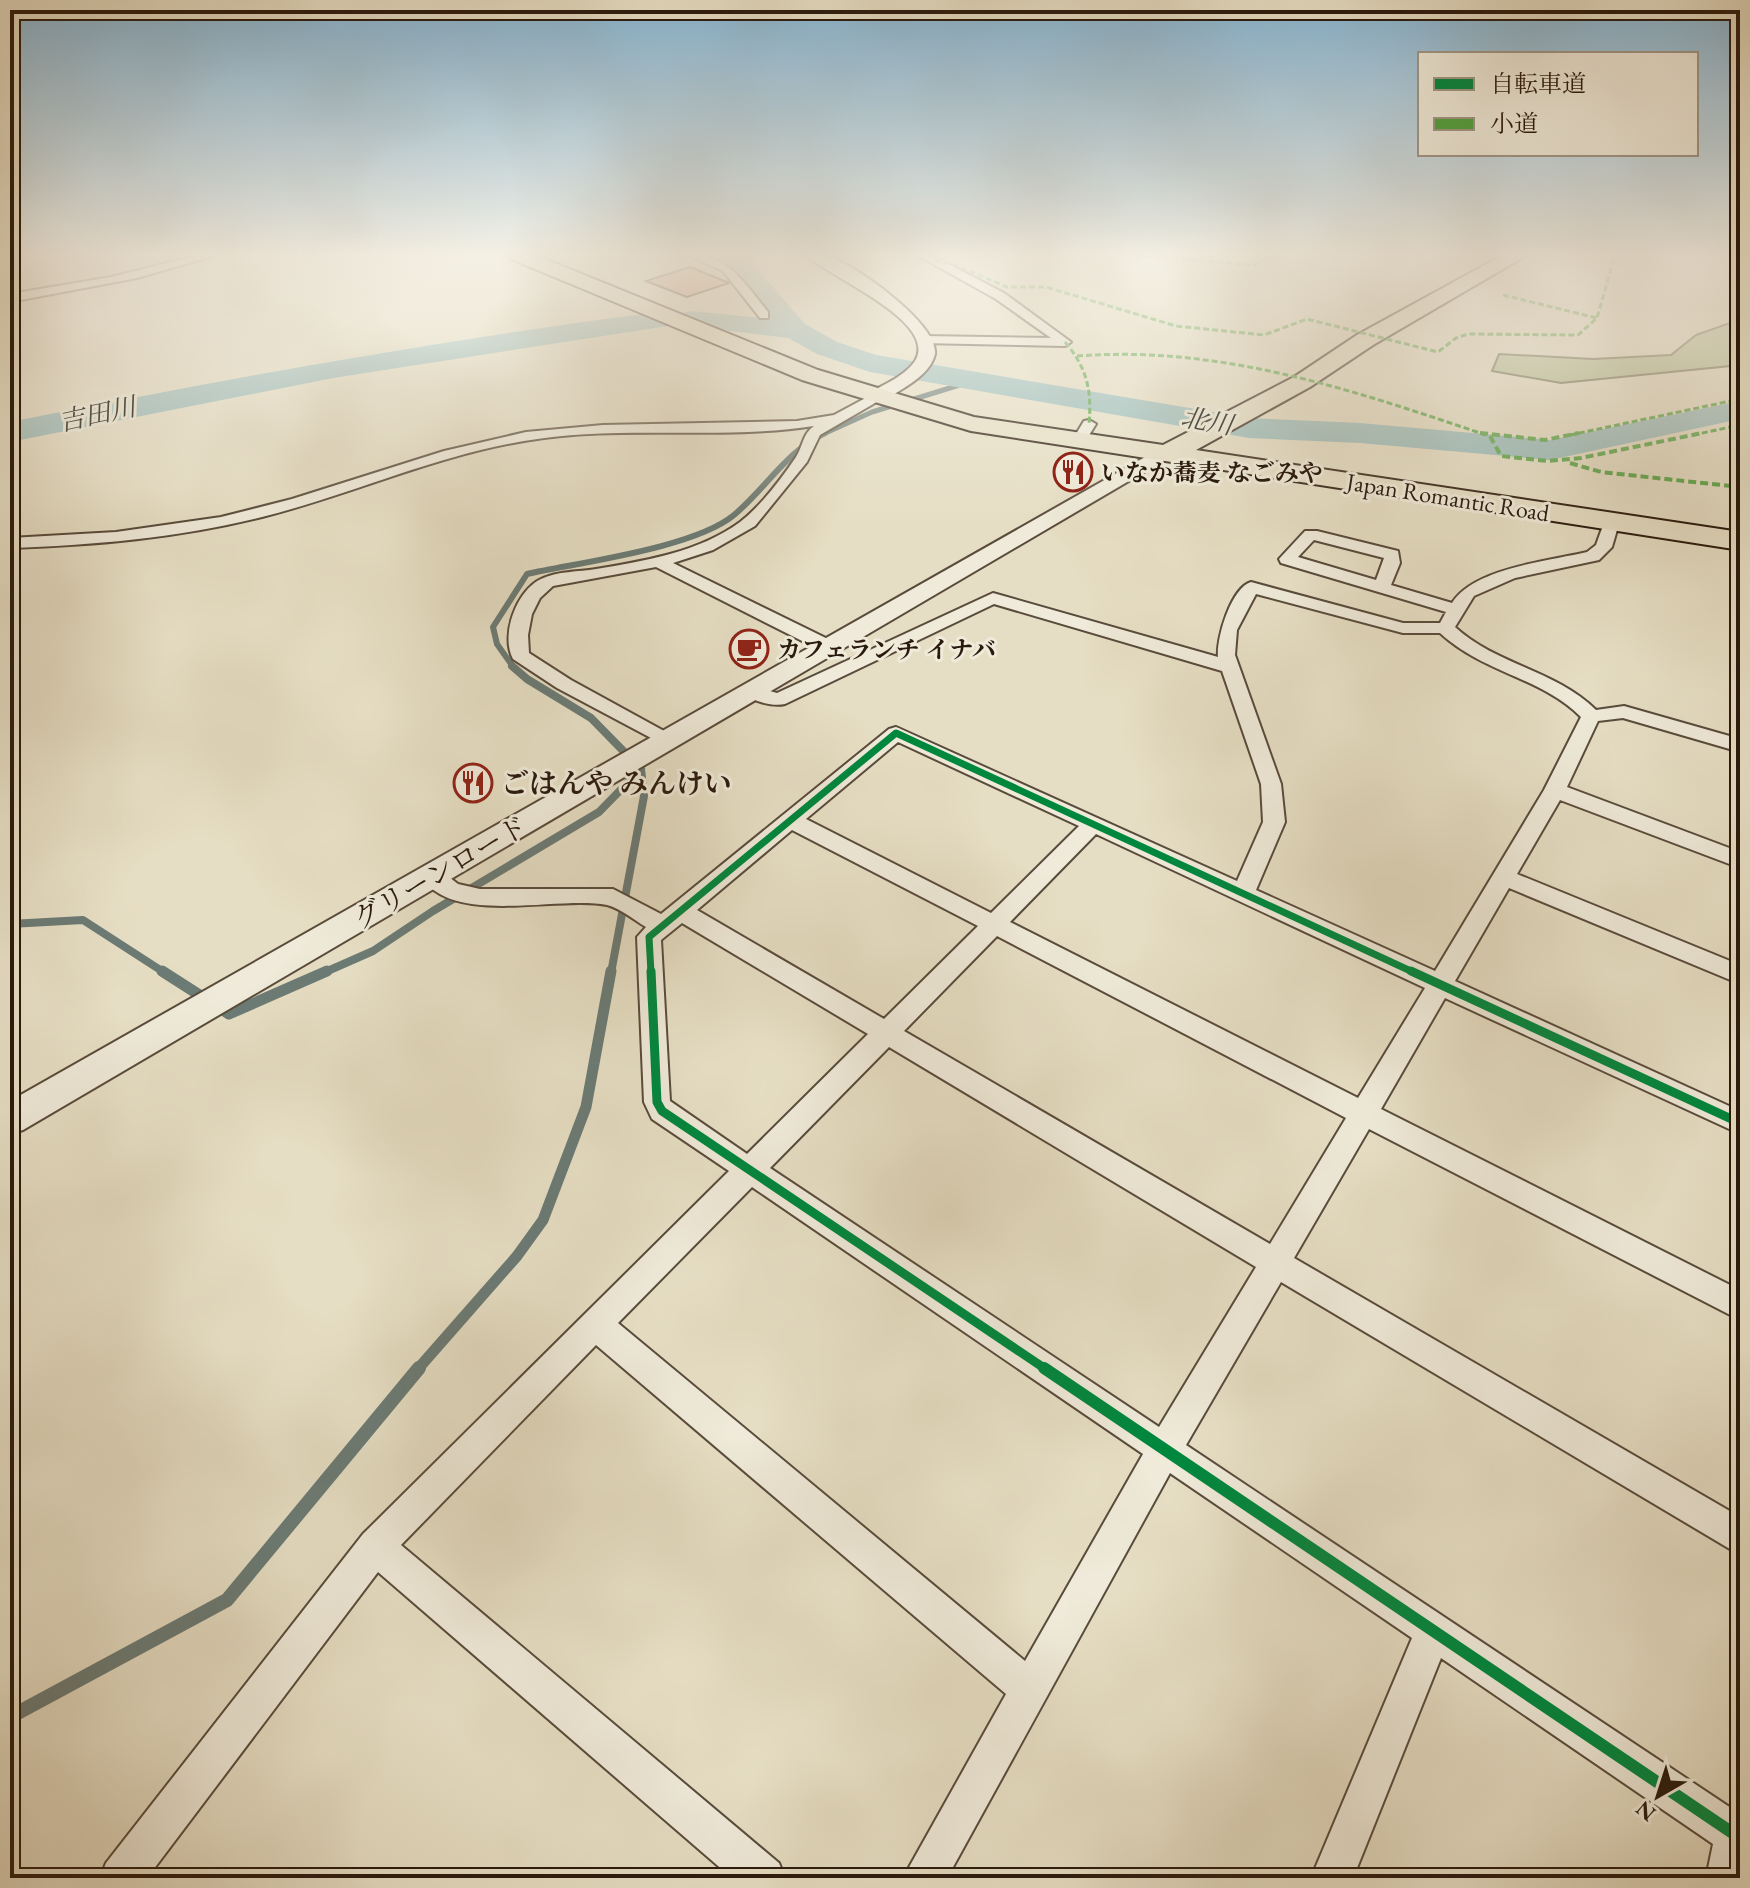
<svg xmlns="http://www.w3.org/2000/svg" width="1750" height="1888" viewBox="0 0 1750 1888" font-family="'EB Garamond','Noto Serif JP',serif">
  <rect width="100%" height="100%" fill="#e6dec4"/>
  <filter id="stains"><feTurbulence type="fractalNoise" baseFrequency=".0025" numOctaves="4"/><feColorMatrix values="0 0 0 0 .2 0 0 0 0 .09 0 0 0 0 .02 0 0 0 .5 -.17"/></filter>
  <radialGradient id="worn" r=".72"><stop offset=".6" stop-color="#630" stop-opacity="0"/><stop offset="1" stop-color="#630" stop-opacity=".3"/></radialGradient>
  <path fill="#b6c194" stroke="#706e50" stroke-width="2" d="M1730,323L1740,324V365L1561,383L1492,371L1499,354L1593,359L1671,355L1696,335Z"/>
  <g fill="none" stroke-linecap="round" stroke-linejoin="round">
    <path stroke="#6b7b75" stroke-width="5" d="M821,435L872,412L966,383L978,384"/>
    <path stroke="#6b7b75" stroke-width="6" d="M514,668L497,644L493,627L527,574C581,562 694,548 734,515C765,489 788,450 825,433"/>
    <path stroke="#6b7b75" stroke-width="8" d="M10,924L83,920L165,973
      M323,973L373,951L433,911L599,812L641,769L591,718L527,679L512,666
      M611,973L644,796L641,769"/>
    <path stroke="#6b7b75" stroke-width="11" d="M162,971L229,1014L327,971
      M417,1370L517,1256L543,1220L586,1107L611,971"/>
    <path stroke="#6b7b75" stroke-width="14" d="M10,1717L227,1600L419,1368"/>
    <path fill="#97bbba" fill-rule="evenodd" d="M700,255H734L751,262L805,324L837,342L876,355L1249,418L1360,423L1550,440L1740,401V419L1550,460L1360,443L1249,438L870,372L817,354L788,338L682,325L678,319L682,313L692,311L771,319L733,272L703,260Z
      M658,312L668,314L672,320L668,326L333,378L10,442V422C225,379 440,340 658,312Z"/>
  </g>
  <path fill="#dd9c84" stroke="#2a1a0d" stroke-width="2" d="M690,267L729,283L687,297L646,281Z"/>
  <g fill="none" stroke-linecap="round" stroke-linejoin="round">
    <defs>
      <path id="minor" d="M199,255H217L137,278L10,302V294L111,277Z
        M688,255C730,255 744,283 768,312V318H760L723,271Z
        M917,255H931L1004,293L1071,342L1065,346L920,343L918,340L924,336L1051,338L996,299Z
        M875,393L882,397L880,400L820,435L807,462L755,526L713,550L673,563L836,643L838,647L836,651H822L656,567L553,586L540,598L532,614L528,635L529,653L571,680L675,737L678,741L675,745L668,747L557,688L513,659C500,635 517,590 541,579C557,571 579,572 596,569C645,561 699,552 740,522C761,506 781,479 796,457C803,446 803,433 814,426C718,441 620,424 524,441C434,456 350,495 262,517C179,538 95,545 10,548V538L116,532L221,517L292,499L444,451L526,432L603,425L797,421L834,415Z
        M1089,420L1096,424L1083,445L1078,446L1073,445L1071,442L1084,421Z
        M1611,518L1619,523L1612,547L1599,560L1515,578L1474,596L1455,627C1496,665 1556,670 1596,710L1624,706L1740,739V752L1623,718L1598,721L1567,787L1740,852V868L1560,800L1517,874L1740,965V984L1509,888L1455,981L1740,1111V1134L1445,998L1381,1109L1740,1290V1320L1369,1129L1294,1258L1740,1517V1555L1281,1282L1186,1445L1740,1814V1878H1706L1713,1844L1441,1658L1353,1878H1311L1412,1638L1170,1473L947,1878H903L1006,1694L596,1345L401,1545L779,1863L785,1878H732L378,1572L147,1878H100L106,1863L363,1534L729,1171L652,1119L644,1102L637,937L646,927C634,920 620,908 607,905C559,895 451,927 421,876L424,870H440L458,884L480,889H613L661,914L889,729L896,727L1237,881L1263,822L1261,784L1222,671L994,604L785,704C773,707 751,701 742,692L752,686L777,693L993,593L1218,657C1216,639 1231,588 1251,582L1403,623H1440L1446,612L1281,563L1279,559L1305,531H1317L1398,551L1400,563L1391,585L1452,603C1474,568 1549,561 1587,552L1596,545L1605,520ZM1314,540L1384,558L1376,580L1298,557ZM1256,594L1403,633H1440C1485,674 1541,677 1581,717L1544,790L1435,971L1256,890L1285,822L1281,784L1235,655L1237,630ZM898,742L1079,826L991,913L806,819ZM792,830L978,926L884,1019L697,910ZM1096,834L1425,988L1358,1098L1010,922ZM682,923L868,1034L747,1154L670,1101L661,940ZM997,936L1346,1118L1270,1244L904,1031ZM889,1047L1256,1267L1159,1427L770,1168ZM752,1187L1143,1454L1025,1661L618,1323Z"/>
      <path id="tertiary" d="M806,255C811,255 819,254 824,255C851,261 939,324 935,354C932,368 918,379 907,386C896,393 882,404 869,401L866,397L869,393C883,385 905,376 915,361C940,321 825,275 806,255Z
        M1161,448L1171,454L1168,458L23,1130L10,1134V1101Z"/>
      <path id="trunk" d="M508,255H535L818,370L974,417L1163,445L1294,377L1357,335L1503,255H1527L1373,345L1310,387L1196,450L1740,532V550L971,431L802,380L511,259Z"/>
    </defs>
    <use href="#minor" stroke="#594b3b" stroke-width="4"/>
    <use href="#tertiary" stroke="#594b3b" stroke-width="4"/>
    <use href="#trunk" stroke="#2a1a0d" stroke-width="4"/>
    <use href="#minor" fill="#efead9" fill-rule="evenodd"/>
    <use href="#tertiary" fill="#efead9" fill-rule="evenodd"/>
    <use href="#trunk" fill="#e6dec4" fill-rule="evenodd"/>
    <path stroke="#51a13e" stroke-width="3" stroke-dasharray="6 3" stroke-linecap="butt" d="M1013,255H1039
      M1128,255L1253,265L1279,255
      M1322,255L1342,258L1346,255
      M935,261L950,263L1007,287H1046L1176,326L1264,335L1307,319L1438,352L1456,338L1468,334L1578,335L1597,318L1615,255
      M1503,295L1597,318
      M1065,342C1087,368 1092,390 1089,424
      M1077,356C1220,345 1353,390 1486,435
      M1570,435L1740,399
      M1693,435L1740,425"/>
    <path stroke="#51a13e" stroke-width="4" stroke-dasharray="8 4" stroke-linecap="butt" d="M1480,433L1545,440L1579,433
      M1490,436L1501,456L1548,461L1581,458L1702,433
      M1570,463L1601,472L1740,487"/>
    <defs>
      <path id="cycleway-far2" d="M651,973L649,937L896,733L1415,973"/>
      <path id="cycleway-far1" d="M651,971L657,1102L662,1111L1047,1370
        M1411,971L1740,1123"/>
      <path id="cycleway" d="M1044,1368L1740,1838"/>
    </defs>
    <use href="#cycleway-far2" stroke="#efead9" stroke-width="11"/>
    <use href="#cycleway-far1" stroke="#efead9" stroke-width="14"/>
    <use href="#cycleway" stroke="#efead9" stroke-width="17"/>
    <use href="#cycleway-far2" stroke="#00873e" stroke-width="7"/>
    <use href="#cycleway-far1" stroke="#00873e" stroke-width="9"/>
    <use href="#cycleway" stroke="#00873e" stroke-width="12"/>
  </g>
  <linearGradient id="sky" x2="0" y2="1"><stop stop-color="#87b7d6"/><stop offset="0.49" stop-color="#f4f0e4"/><stop offset="1" stop-color="#f4f0e4" stop-opacity="0"/></linearGradient>
  <rect width="1750" height="519" fill="url(#sky)"/>
  <defs>
    <symbol id="restaurant-ring" viewBox="-11 -11 22 22"><circle r="9.5" fill="#efead9" stroke="#8f2418" stroke-width="1.5"/><path d="M-5-6h1v4h1v-4h1v4h1v-4h1v5L-1.5 .5V6h-2V.5L-5-1ZM5-6V6H3V1.5H1.5Q1.5-4 5-6Z" fill="#8f2418"/></symbol>
    <symbol id="cafe-ring" viewBox="-11 -11 22 22"><circle r="9.5" fill="#efead9" stroke="#8f2418" stroke-width="1.5"/><path d="M-5.5-4.5H6V0H3Q3 3.5 0 3.5H-2.5Q-5.5 3.5-5.5 0ZM3-3.2v2h1.7v-2ZM-6 4.5H4V6H-6Z" fill="#8f2418"/></symbol>
  </defs>
  <g fill-rule="evenodd">
    <use href="#restaurant-ring" x="1051" y="450" width="44" height="44"/>
    <use href="#cafe-ring" x="727" y="627" width="44" height="44"/>
    <use href="#restaurant-ring" x="451" y="761" width="44" height="44"/>
  </g>
  <g text-anchor="middle" dominant-baseline="central" stroke-width="6" stroke-linejoin="round" paint-order="stroke">
    <g font-size="24" font-weight="bold" fill="#2a1a0d" stroke="#efead9" text-anchor="start">
      <text x="1101" y="472">いなか蕎麦 なごみや</text>
      <text x="777" y="649">カフェランチ イナバ</text>
    </g>
    <g font-size="24" fill="#2a1a0d" stroke="#efead9">
      <text transform="translate(1448 497) rotate(9)">Japan Romantic Road</text>
    </g>
    <g font-size="26" font-style="italic" fill="#50524a" stroke="#efead9">
      <text transform="translate(97 414) rotate(-12)">吉田川</text>
      <text transform="translate(1207 421) rotate(10)">北川</text>
    </g>
    <g font-size="28" font-weight="bold" fill="#2a1a0d" stroke="#efead9" text-anchor="start">
      <text x="501" y="783">ごはんや みんけい</text>
    </g>
    <g font-size="28" fill="#2a1a0d" stroke="#efead9">
      <text transform="translate(440 872) rotate(-30)">グリーンロード</text>
    </g>
  </g>
  <rect width="1750" height="1888" fill="none" stroke="#e6dec4" stroke-width="40"/>
  <rect x="12" y="12" width="1726" height="1864" fill="none" stroke="#2a1a0d" stroke-width="4"/>
  <rect x="20" y="20" width="1710" height="1848" fill="none" stroke="#2a1a0d" stroke-width="2"/>
  <rect x="1418" y="52" width="280" height="104" fill="#efead9" stroke="#a09787" stroke-width="2"/>
  <rect x="1434" y="78" width="40" height="12" fill="#00873e" stroke="#a09787" stroke-width="2"/>
  <text x="1490" y="92" font-size="24" fill="#2a1a0d">自転車道</text>
  <rect x="1434" y="118" width="40" height="12" fill="#51a13e" stroke="#a09787" stroke-width="2"/>
  <text x="1490" y="132" font-size="24" fill="#2a1a0d">小道</text>
  <g transform="translate(1658 1796) rotate(219)" stroke="#efead9" stroke-width="6" paint-order="stroke">
  <path d="M0-6L14 30L0 20L-14 30Z" fill="#2a1a0d"/>
  <text y="-12" font-size="22" font-weight="bold" text-anchor="middle" fill="#2a1a0d">N</text>
  </g>
  <rect width="100%" height="100%" filter="url(#stains)"/>
  <rect width="100%" height="100%" fill="url(#worn)"/>
</svg>
